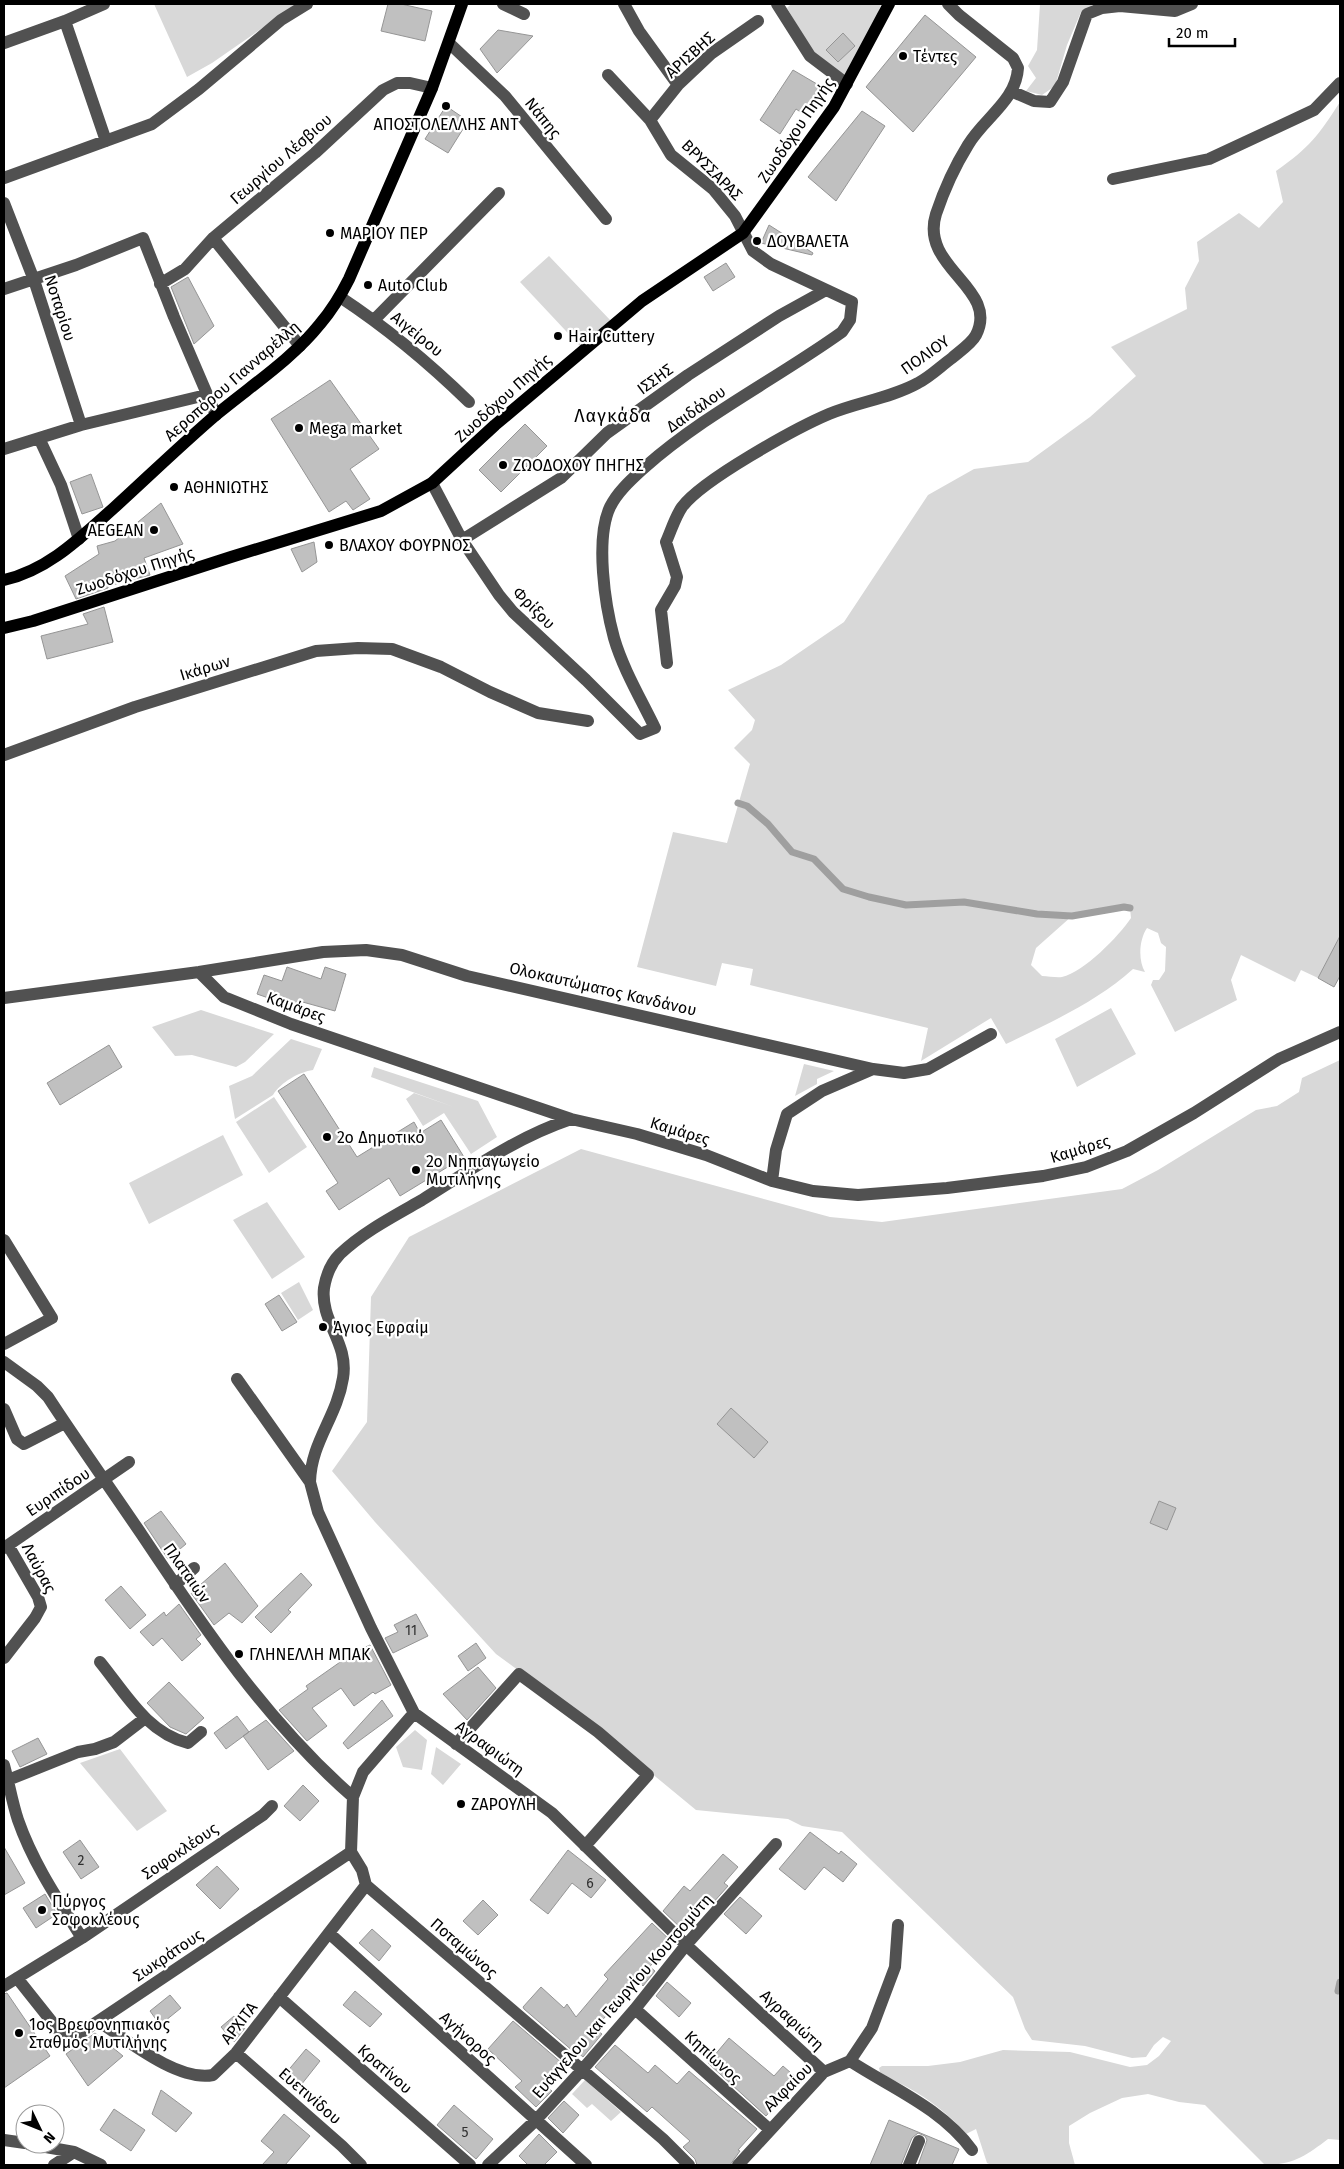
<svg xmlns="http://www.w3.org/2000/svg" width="1344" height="2169" viewBox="0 0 1344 2169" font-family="'Fira Sans',sans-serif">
  <rect width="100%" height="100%" fill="#fff"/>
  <path fill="#d8d8d8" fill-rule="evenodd" d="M154,4H297L212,63L187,77Z
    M791,4H881L877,17L844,78L813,52L787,8Z
    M1040,4H1094L1081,12L1067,45L1055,86L1042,95L1026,91L1036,78L1028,66L1037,50Z
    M1340,102V959L1331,954L1318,978L1301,970L1295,982L1241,955L1231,980L1237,1000L1175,1032L1151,985L1153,980H1159L1165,971L1166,947L1161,943L1158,933L1147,928C1139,940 1138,960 1145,972L1133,969C1095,1003 1051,1022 1006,1044L991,1018L921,1061L928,1028L750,985L753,969L722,963L716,986L637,967L673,832L727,843L750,764L734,748L752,730L755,720L728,690L781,665L844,622L928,495L974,469L1028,462L1090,417L1136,376L1111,347L1187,309L1185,288L1199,261L1197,242L1239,213L1259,228L1283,202L1276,171C1310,147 1318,136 1340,102ZM1124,907L1130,908L1131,918C1119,936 1084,972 1062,977C1057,978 1048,976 1042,976L1031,965L1036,948L1072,916Z
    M549,256L611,321L580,346L520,282Z
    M1111,1008L1136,1054L1077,1087L1055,1039Z
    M201,1010L274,1034L245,1062L236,1067L192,1055L175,1056L152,1027Z
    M291,1039L322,1049L313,1070C299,1072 281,1082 273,1095L235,1119L229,1086L252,1076Z
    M1340,1060V2140L1328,2139C1307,2155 1293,2165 1265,2165L1205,2105L1179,2102L1148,2094L1122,2098L1090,2113L1069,2126V2143L1075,2165H991L987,2163L976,2129L966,2134C950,2115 929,2099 907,2087C898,2082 888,2078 880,2072L879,2068L882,2066H928L960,2062L1003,2050L1070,2052L1130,2067L1147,2065L1159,2056L1171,2041L1163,2037L1154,2045L1146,2057L1132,2058L1085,2046L1032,2040L1025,2029L1013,1997L842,1832L802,1826L788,1819L696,1810L599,1730L496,1654L375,1522L332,1471L367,1422L371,1297L409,1237L581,1149L830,1217L882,1222L1122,1189L1158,1170L1256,1110L1277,1106L1299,1092L1302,1078Z
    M804,1064L834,1071L817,1079V1084L795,1096Z
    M374,1067L478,1101L497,1137L471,1154L444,1113L423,1126L406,1099L414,1093L454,1107L371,1077Z
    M274,1097L307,1147L269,1173L236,1122Z
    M223,1135L243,1175L149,1224L129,1183Z
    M267,1202L305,1257L272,1279L233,1220Z
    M299,1282L313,1310L298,1320L281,1293Z
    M415,1730L427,1740L422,1770L403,1767L396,1747Z
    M436,1747L461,1764L443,1785L431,1774Z
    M120,1749L167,1811L137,1831L80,1763Z
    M585,2080L621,2112L611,2121L592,2104L587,2108L572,2094Z"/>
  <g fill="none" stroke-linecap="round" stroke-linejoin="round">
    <path stroke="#9f9f9f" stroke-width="7" d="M738,803L747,806L768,824L792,852L814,859L843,889L869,897L906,905L964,902L1037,914L1072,916L1124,907L1130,908
      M1338,1991L1340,1982"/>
  </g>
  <path fill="#c0c0c0" stroke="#959595" d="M388,4H401L432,11L425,41L381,31Z
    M925,15L976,57L913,132L866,87Z
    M498,30L533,36L497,73L480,49Z
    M843,33L855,46L838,62L826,50Z
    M793,70L822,87L805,115L796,109L780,134L760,120Z
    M446,106L468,121L448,153L425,139Z
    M862,111L885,126L836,201L808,177Z
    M769,225L813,253L812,255L761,243Z
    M726,263L735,277L713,291L704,277Z
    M188,277L214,326L194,344L171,287Z
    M330,380L379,449L350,469L370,499L353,510L346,501L329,512L271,419Z
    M525,424L547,446L501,492L479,470Z
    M91,474L103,507L82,514L70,482Z
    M161,503L183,544L144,558L150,575L108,586V588L76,599L65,576L99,554L97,546L115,541Z
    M314,542L317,562L302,572L291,549Z
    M104,607L113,642L47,659L41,636L88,624L83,614Z
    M1340,936V976L1334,987L1318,978Z
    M287,967L321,979L325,967L346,974L335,1011L299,1001L297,1008L257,994L264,975L282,981Z
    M109,1045L122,1067L60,1105L47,1083Z
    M304,1074L357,1157L414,1122L420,1133L441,1120L464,1157L400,1196L389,1178L339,1210L326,1191L338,1183L278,1091Z
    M279,1295L297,1322L282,1331L265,1304Z
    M731,1408L768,1442L754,1458L717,1424Z
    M1159,1501L1176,1508L1167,1530L1150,1523Z
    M161,1511L186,1544L168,1559L144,1523Z
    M225,1563L258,1606L242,1623L229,1613L214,1625L191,1593Z
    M301,1573L312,1585L288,1610L291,1612L271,1633L255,1617Z
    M121,1586L146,1615L130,1629L105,1600Z
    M179,1604L201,1635L196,1639L201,1644L182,1661L162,1638L153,1646L140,1632L164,1612L166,1616Z
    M416,1614L428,1636L393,1653L385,1638L398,1632L394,1625Z
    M476,1643L486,1658L468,1671L458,1656Z
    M370,1645L391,1685L375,1694L373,1692L354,1706L341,1688L312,1708L327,1726L307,1741L279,1710L308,1689L306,1686L353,1653Z
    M478,1667L496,1688L467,1720L443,1694Z
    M169,1682L204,1718L186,1734L170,1727L147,1703Z
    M382,1700L393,1716L348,1749L343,1743Z
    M237,1716L249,1732L226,1749L214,1733Z
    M266,1720L294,1751L268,1770L243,1736Z
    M38,1738L47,1754L20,1767L12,1751Z
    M303,1785L319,1801L300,1821L284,1806Z
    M810,1832L839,1854L841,1851L857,1864L843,1882L824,1867L805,1890L779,1869Z
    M80,1840L99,1867L81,1879L63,1852Z
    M4,1847L25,1883L4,1895Z
    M568,1850L606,1880L591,1898L572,1883L548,1914L530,1900Z
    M723,1854L738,1867L724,1883L728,1886L712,1904L709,1901L683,1930L663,1911L684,1886L690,1891Z
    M217,1866L239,1889L220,1909L196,1885Z
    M45,1894L57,1914L36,1928L23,1908Z
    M740,1897L762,1916L746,1934L724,1914Z
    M483,1900L498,1915L478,1935L463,1921Z
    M652,1923L672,1942L651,1965L650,1967L655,1971L643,1986L638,1981L595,2028L602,2034L583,2057L576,2051L574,2052L524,2009L523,2007L541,1987L564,2008L567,2004L576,2017L608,1979L604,1975Z
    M372,1929L391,1946L379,1961L359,1943Z
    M667,1982L691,2003L679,2017L656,1996Z
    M355,1991L382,2014L370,2027L343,2005Z
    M7,1993L50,2056L4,2088V1994Z
    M170,1995L181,2008L160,2025L150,2011Z
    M234,2016L245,2028L234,2042L221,2027Z
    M513,2021L563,2064L545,2084L552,2091L536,2107L515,2087L522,2081L488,2049Z
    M95,2033L123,2056L88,2086L66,2054Z
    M729,2038L774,2076L783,2066L799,2080L766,2116L708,2063Z
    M615,2045L648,2073L655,2065L677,2084L689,2071L757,2129L738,2150L740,2151L730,2165H697L695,2159L683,2147L690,2141L652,2107L647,2112L595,2067Z
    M306,2049L320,2061L301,2085L286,2073Z
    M161,2090L192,2113L176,2132L152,2114Z
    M564,2101L579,2115L563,2133L548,2118Z
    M454,2105L493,2139L476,2159L437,2125Z
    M114,2109L145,2130L131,2151L100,2130Z
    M284,2114L310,2136L285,2165H262L274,2152L261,2141Z
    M889,2120L959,2149L952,2165H918L927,2140L925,2136L918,2133L912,2138L901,2165H870Z
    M539,2134L557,2152L544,2165H528L519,2156Z"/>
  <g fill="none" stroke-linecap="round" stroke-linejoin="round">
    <path stroke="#515151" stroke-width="12" d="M503,4L524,14
      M624,4L639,31L678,85
      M777,4L810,56L847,84
      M65,21L106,141
      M4,43L65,21L104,4
      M449,43L505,96L606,219
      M1013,92L1034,101L1050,102L1063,82L1087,14L1102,8L1120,6L1175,11L1192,4
      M650,120L678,85L712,53L758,21
      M4,178L152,124L199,89L281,20L307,4
      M1113,179L1209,159L1314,110L1340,83
      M4,203L34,280L81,425
      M213,238L300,346
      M160,284L185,269L213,238L315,153L383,90L397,83H410L432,88
      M4,289L76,265L143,238L174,317L216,415
      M340,297C387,328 429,363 469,402
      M374,320L499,193
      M39,438L61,485L79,539
      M4,449L81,425L206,395
      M432,483L462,540L499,595L513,612L586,680L640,734L655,728C641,699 623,669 614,638C605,605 595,539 610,507C618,491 632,479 645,467C705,414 778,378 842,332L850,320L852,302L771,264L753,251L735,216L713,189L671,155L650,120L608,75
      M462,540L561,478L607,433L688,375L779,316L826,290
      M667,663L661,610L675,586L677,577L666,542C671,531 675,517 682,507C702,480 796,428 829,414C858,402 891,398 918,383C930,377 941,366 952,358C959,352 972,343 976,335C1000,288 919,268 936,214C944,190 955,166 968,145C984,118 1016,101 1018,68L1013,58L959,15L948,4
      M4,755L135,707L316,651L358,648L392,649L441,667L490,692L538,713L588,721
      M199,972L224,997L291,1024L571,1119L637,1134L706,1155L772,1181L813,1191L858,1195L947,1188L1043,1176L1086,1167L1127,1151L1194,1113L1279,1059L1340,1032
      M4,998L199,972L323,952L366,950L402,955L467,976L873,1069L904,1073L928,1069L991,1034
      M772,1181L776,1150L787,1114L822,1091L873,1069
      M4,1240L52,1318L4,1344
      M4,1362L37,1386L48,1397C78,1443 111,1489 142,1535C204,1628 268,1723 353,1797
      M237,1379L310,1482L318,1512L371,1628L414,1713L552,1813L686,1945L824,2072
      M4,1409L17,1439L24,1444L65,1423
      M310,1482C311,1442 337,1417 343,1378C349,1342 320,1322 324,1288C326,1276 331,1263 340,1254C363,1232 394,1216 422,1200C470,1170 517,1137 571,1119
      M4,1548L129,1462
      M175,1585L194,1568
      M4,1658L35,1618L41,1607L38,1597L8,1545
      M100,1662C126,1694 147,1733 188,1743L201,1732
      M414,1713L363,1772L353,1797L351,1852L362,1870L366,1885L663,2139L689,2165
      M456,1744L519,1674L598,1732L648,1775L585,1846
      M4,1765C9,1783 12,1802 18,1820C33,1863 58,1900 82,1938
      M8,1780L78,1752L95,1749L114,1742L144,1719
      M330,1934L586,2165
      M17,1978L60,2032L66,2038H73L351,1852
      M4,1986L82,1938L263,1815L272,1806
      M279,1997L470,2165
      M635,2009L769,2129
      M98,2021C127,2040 178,2082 213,2075L236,2053L366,1885
      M236,2053L342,2146L361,2165
      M850,2061C893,2089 941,2108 972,2150
      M4,2140L25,2143
      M29,2144L74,2152L101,2165
      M54,2165L74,2152
      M488,2165L535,2121L582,2070L635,2009L686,1945L776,1844
      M738,2165L824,2072L850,2061L872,2028L895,1967L898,1925
      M909,2165L919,2141"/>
    <path stroke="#000" stroke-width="12" d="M4,580C49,570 82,536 116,506C150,475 183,443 217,414C252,385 292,359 320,324C332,310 341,295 349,279L432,88L462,4
      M4,628L33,621L231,557L381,511L432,483L495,425L642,301L743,233L834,107L889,4"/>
  </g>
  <g fill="#000" stroke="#fff" stroke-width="2">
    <circle cx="903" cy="56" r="5"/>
    <circle cx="446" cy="106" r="5"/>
    <circle cx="330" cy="233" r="5"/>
    <circle cx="757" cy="241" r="5"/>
    <circle cx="368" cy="285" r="5"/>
    <circle cx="558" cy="336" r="5"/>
    <circle cx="299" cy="428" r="5"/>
    <circle cx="503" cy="465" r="5"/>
    <circle cx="174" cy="487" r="5"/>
    <circle cx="154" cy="530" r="5"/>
    <circle cx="329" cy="545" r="5"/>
    <circle cx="327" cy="1137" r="5"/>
    <circle cx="416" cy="1170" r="5"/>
    <circle cx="323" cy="1327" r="5"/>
    <circle cx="239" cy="1654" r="5"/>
    <circle cx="461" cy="1804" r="5"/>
    <circle cx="42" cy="1910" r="5"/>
    <circle cx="19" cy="2033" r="5"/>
  </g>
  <g text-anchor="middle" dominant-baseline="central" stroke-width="4.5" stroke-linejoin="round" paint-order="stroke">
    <g font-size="14" fill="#303030">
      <text x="411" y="1630">11</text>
      <text x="81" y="1860">2</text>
      <text x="590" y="1883">6</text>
      <text x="465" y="2132">5</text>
    </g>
    <g font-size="16" fill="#000" stroke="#fff">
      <text transform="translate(690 55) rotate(-42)">ΑΡΙΣΒΗΣ</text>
      <text transform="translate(543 118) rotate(51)">Νάπης</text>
      <text transform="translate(796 130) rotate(-56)">Ζωοδόχου Πηγής</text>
      <text transform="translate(281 159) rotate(-41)">Γεωργίου Λέσβιου</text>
      <text transform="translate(712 170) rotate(45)">ΒΡΥΣΣΑΡΑΣ</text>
      <text transform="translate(60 308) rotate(72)">Νοταρίου</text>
      <text transform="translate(417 334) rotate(39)">Αιγείρου</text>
      <text transform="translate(925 355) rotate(-35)">ΠΟΛΙΟΥ</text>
      <text transform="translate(655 379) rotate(-36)">ΙΣΣΗΣ</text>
      <text transform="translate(232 381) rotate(-41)">Αεροπόρου Γιανναρέλλη</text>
      <text transform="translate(503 398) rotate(-42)">Ζωοδόχου Πηγής</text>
      <text transform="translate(696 409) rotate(-35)">Δαιδάλου</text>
      <text transform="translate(135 571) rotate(-18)">Ζωοδόχου Πηγής</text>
      <text transform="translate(534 608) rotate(45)">Φρίξου</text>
      <text transform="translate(205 668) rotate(-17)">Ικάρων</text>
      <text transform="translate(603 989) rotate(13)">Ολοκαυτώματος Κανδάνου</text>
      <text transform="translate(296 1007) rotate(20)">Καμάρες</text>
      <text transform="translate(680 1131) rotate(17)">Καμάρες</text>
      <text transform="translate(1080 1149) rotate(-17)">Καμάρες</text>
      <text transform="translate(58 1492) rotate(-34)">Ευριπίδου</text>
      <text transform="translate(39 1568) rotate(62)">Λαύρας</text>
      <text transform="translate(187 1573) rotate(55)">Πλαταιών</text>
      <text transform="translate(490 1748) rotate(36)">Αγραφιώτη</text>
      <text transform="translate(180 1851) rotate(-34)">Σοφοκλέους</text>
      <text transform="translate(464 1948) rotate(41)">Ποταμώνος</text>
      <text transform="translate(168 1955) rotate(-34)">Σωκράτους</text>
      <text transform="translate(622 1996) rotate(-49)">Ευάγγελου και Γεωργίου Κουτσομύτη</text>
      <text transform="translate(792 2020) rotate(43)">Αγραφιώτη</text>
      <text transform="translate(239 2023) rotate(-52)">ΑΡΧΙΤΑ</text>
      <text transform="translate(468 2038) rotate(42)">Αγήνορος</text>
      <text transform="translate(713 2057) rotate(42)">Κηπίωνος</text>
      <text transform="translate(385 2069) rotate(41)">Κρατίνου</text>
      <text transform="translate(788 2087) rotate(-45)">Αλφαίου</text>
      <text transform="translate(310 2096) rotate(41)">Ευετινίδου</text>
    </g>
    <g font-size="16" fill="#000" stroke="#fff" text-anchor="start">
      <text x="913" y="56">Τέντες</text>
      <text x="446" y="124" text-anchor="middle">ΑΠΟΣΤΟΛΕΛΛΗΣ ΑΝΤ</text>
      <text x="340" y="233">ΜΑΡΙΟΥ ΠΕΡ</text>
      <text x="767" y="241">ΔΟΥΒΑΛΕΤΑ</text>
      <text x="378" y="285">Auto Club</text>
      <text x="568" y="336">Hair Cuttery</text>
      <text x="309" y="428">Mega market</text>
      <text x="513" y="465">ΖΩΟΔΟΧΟΥ ΠΗΓΗΣ</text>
      <text x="184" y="487">ΑΘΗΝΙΩΤΗΣ</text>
      <text x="144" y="530" text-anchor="end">AEGEAN</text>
      <text x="339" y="545">ΒΛΑΧΟΥ ΦΟΥΡΝΟΣ</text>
      <text x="337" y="1137">2ο Δημοτικό</text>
      <text x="426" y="1161">2ο Νηπιαγωγείο<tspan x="426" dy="18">Μυτιλήνης</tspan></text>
      <text x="333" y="1327">Άγιος Εφραίμ</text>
      <text x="249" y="1654">ΓΛΗΝΕΛΛΗ ΜΠΑΚ</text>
      <text x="471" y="1804">ΖΑΡΟΥΛΗ</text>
      <text x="52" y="1901">Πύργος<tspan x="52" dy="18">Σοφοκλέους</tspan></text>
      <text x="29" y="2024">1ος Βρεφονηπιακός<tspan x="29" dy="18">Σταθμός Μυτιλήνης</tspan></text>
    </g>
    <g font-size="18" letter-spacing="1" fill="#000" stroke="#fff">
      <text x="613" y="416">Λαγκάδα</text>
    </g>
  </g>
  <rect width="1344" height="2169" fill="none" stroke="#000000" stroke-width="10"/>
  <g transform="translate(40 2129) rotate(133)"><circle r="24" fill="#ffffff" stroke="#999999"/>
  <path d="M0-4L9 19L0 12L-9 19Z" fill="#000000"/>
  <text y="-8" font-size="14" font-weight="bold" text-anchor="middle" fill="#000000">N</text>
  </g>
  <path d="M1169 38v8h66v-8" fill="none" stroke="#000000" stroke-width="2.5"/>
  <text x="1176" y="38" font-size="15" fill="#000000" stroke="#ffffff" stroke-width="4" paint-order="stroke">20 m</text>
</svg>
